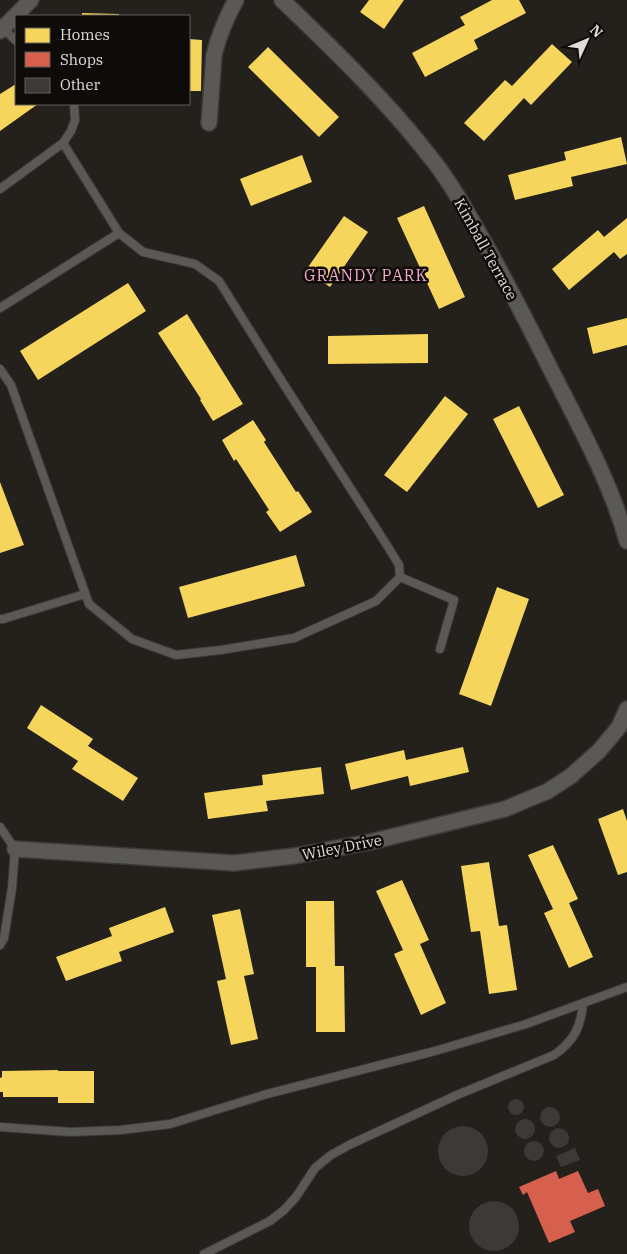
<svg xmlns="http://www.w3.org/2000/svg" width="627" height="1254" viewBox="0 0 627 1254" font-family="'IBM Plex Serif',serif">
  <rect width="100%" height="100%" fill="#24211d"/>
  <path fill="#f6d55c" d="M369,0H404L384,29L360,12Z
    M492,0H519L526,13L474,40L478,49L425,77L412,53L465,25L460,17Z
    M82,13L119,14V16H82Z
    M189,39L202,40L201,91H189Z
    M552,44L572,62L531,105L524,98L484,141L464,123L505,80L512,86Z
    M268,47L339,117L319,137L248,67Z
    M16,84V104H38L0,131V94Z
    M621,137L627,164L571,177L573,186L515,200L508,175L566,160L564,152Z
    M302,155L312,182L251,206L240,179Z
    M424,206L465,297L439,309L397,218Z
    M344,216L368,232L330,287L306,270Z
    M627,218V254L620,259L614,252L569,290L552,269L598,230L604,237Z
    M128,283L146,311L38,380L20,351Z
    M187,314L243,404L213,421L200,400L201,399L158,333Z
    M627,318V345L593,354L587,328Z
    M428,334V363L328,364V336Z
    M445,396L468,414L407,492L384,475Z
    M519,406L564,495L538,508L493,419Z
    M253,420L266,440L264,442L296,492L298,491L312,512L280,532L266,512L269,510L236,459L234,461L222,440Z
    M0,482L24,545L0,553Z
    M296,555L305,586L188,618L179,587Z
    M497,587L529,599L491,706L459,694Z
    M41,705L93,739L88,746L138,778L123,801L72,769L78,761L27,728Z
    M463,747L469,772L410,786L408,776L351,790L345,764L404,750L406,760Z
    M321,767L324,794L266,801L268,811L208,819L204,793L263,785L262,775Z
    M623,809L627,821V872L618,875L598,819Z
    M553,845L578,899L569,903L593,957L569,968L544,913L553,909L528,855Z
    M489,862L499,926L507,925L517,990L489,994L480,931L471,932L461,866Z
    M402,880L429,940L420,944L446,1003L421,1015L394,954L403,950L376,891Z
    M306,901H334L335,966H344L345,1032H316V967H306Z
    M165,907L174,932L119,952L122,961L66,981L56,957L112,936L109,928Z
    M240,909L254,974L244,976L258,1039L231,1045L217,981L226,979L212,915Z
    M58,1070V1071H94V1103H58V1097H3V1092H0V1078L2,1077V1071Z"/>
  <path fill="#d6604d" d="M556,1171L559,1179L578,1171L588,1193L598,1189L605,1206L570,1221L575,1232L549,1243L527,1192L523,1195L519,1187Z"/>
  <path fill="#3d3938" d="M508 1107a8 8 0 1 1 16 0a8 8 0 1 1-16 0Z
    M540 1117a10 10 0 1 1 20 0a10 10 0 1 1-20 0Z
    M515 1129a10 10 0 1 1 20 0a10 10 0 1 1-20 0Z
    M438 1151a25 25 0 1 1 50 0a25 25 0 1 1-50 0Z
    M549 1138a10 10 0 1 1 20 0a10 10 0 1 1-20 0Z
    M524 1151a10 10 0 1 1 20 0a10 10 0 1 1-20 0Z
    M575,1148L580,1160L561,1167L556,1156Z
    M469 1226a25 25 0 1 1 50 0a25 25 0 1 1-50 0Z"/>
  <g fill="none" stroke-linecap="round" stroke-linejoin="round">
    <defs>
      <path id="lane" d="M3,28L16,41
        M0,189L63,143L71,131L75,120L74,104
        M0,308L119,233L63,143
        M0,369L11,385L89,604L132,639L176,655L221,650L294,638L376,601L400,577L399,565L388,547L274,369L219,281L195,264L143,252L119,233
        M400,577L454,600L440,649
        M0,619H3L85,594
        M0,827L15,849L12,888L4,938L0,945
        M0,1127L71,1132L121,1130L170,1124L267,1094L435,1051L526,1024L627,987
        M204,1254L270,1221L284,1210L296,1197L315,1168L331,1155L349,1145L457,1095L554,1055C574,1041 581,1027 583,1003"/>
      <path id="street" d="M282,0C331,47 385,99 427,153C448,178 464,207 480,235C506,280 529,326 552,372C580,427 610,481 627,541
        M0,31L31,0
        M209,123L214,55C219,34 226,18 236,0
        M15,849L234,863L294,856L370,842L505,809L548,791L571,776L599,751L619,727L627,709"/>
    </defs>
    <use href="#lane" stroke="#3d3b38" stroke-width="10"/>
    <use href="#street" stroke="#3d3b38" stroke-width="18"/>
    <use href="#lane" stroke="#5a5958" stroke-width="8"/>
    <use href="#street" stroke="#5a5958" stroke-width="15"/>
  </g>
  <g text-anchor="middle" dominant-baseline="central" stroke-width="5" stroke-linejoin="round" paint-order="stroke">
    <g font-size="15" fill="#e0dcd7" stroke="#0e0b08">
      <text transform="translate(486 249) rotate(61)">Kimball Terrace</text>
      <text transform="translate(342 847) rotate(-11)">Wiley Drive</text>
    </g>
    <g font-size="16" letter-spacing="1" fill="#f3a8ce" stroke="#0e0b08">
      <text x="366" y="275">GRANDY PARK</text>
    </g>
  </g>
  <rect x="15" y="15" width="175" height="90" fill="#0e0b08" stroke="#625f5b"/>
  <rect x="25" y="28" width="25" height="15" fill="#f6d55c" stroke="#625f5b"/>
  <text x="60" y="40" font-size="15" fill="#e0dcd7">Homes</text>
  <rect x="25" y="52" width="25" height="15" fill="#d6604d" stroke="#625f5b"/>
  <text x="60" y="65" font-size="15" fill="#e0dcd7">Shops</text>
  <rect x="25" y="78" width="25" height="15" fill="#3d3938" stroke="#625f5b"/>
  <text x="60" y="90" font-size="15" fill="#e0dcd7">Other</text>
  <g transform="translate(587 40) rotate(46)" stroke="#0e0b08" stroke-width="4" paint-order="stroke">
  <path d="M0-4L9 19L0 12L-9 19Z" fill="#e0dcd7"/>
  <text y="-8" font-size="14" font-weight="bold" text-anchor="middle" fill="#e0dcd7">N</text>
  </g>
</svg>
